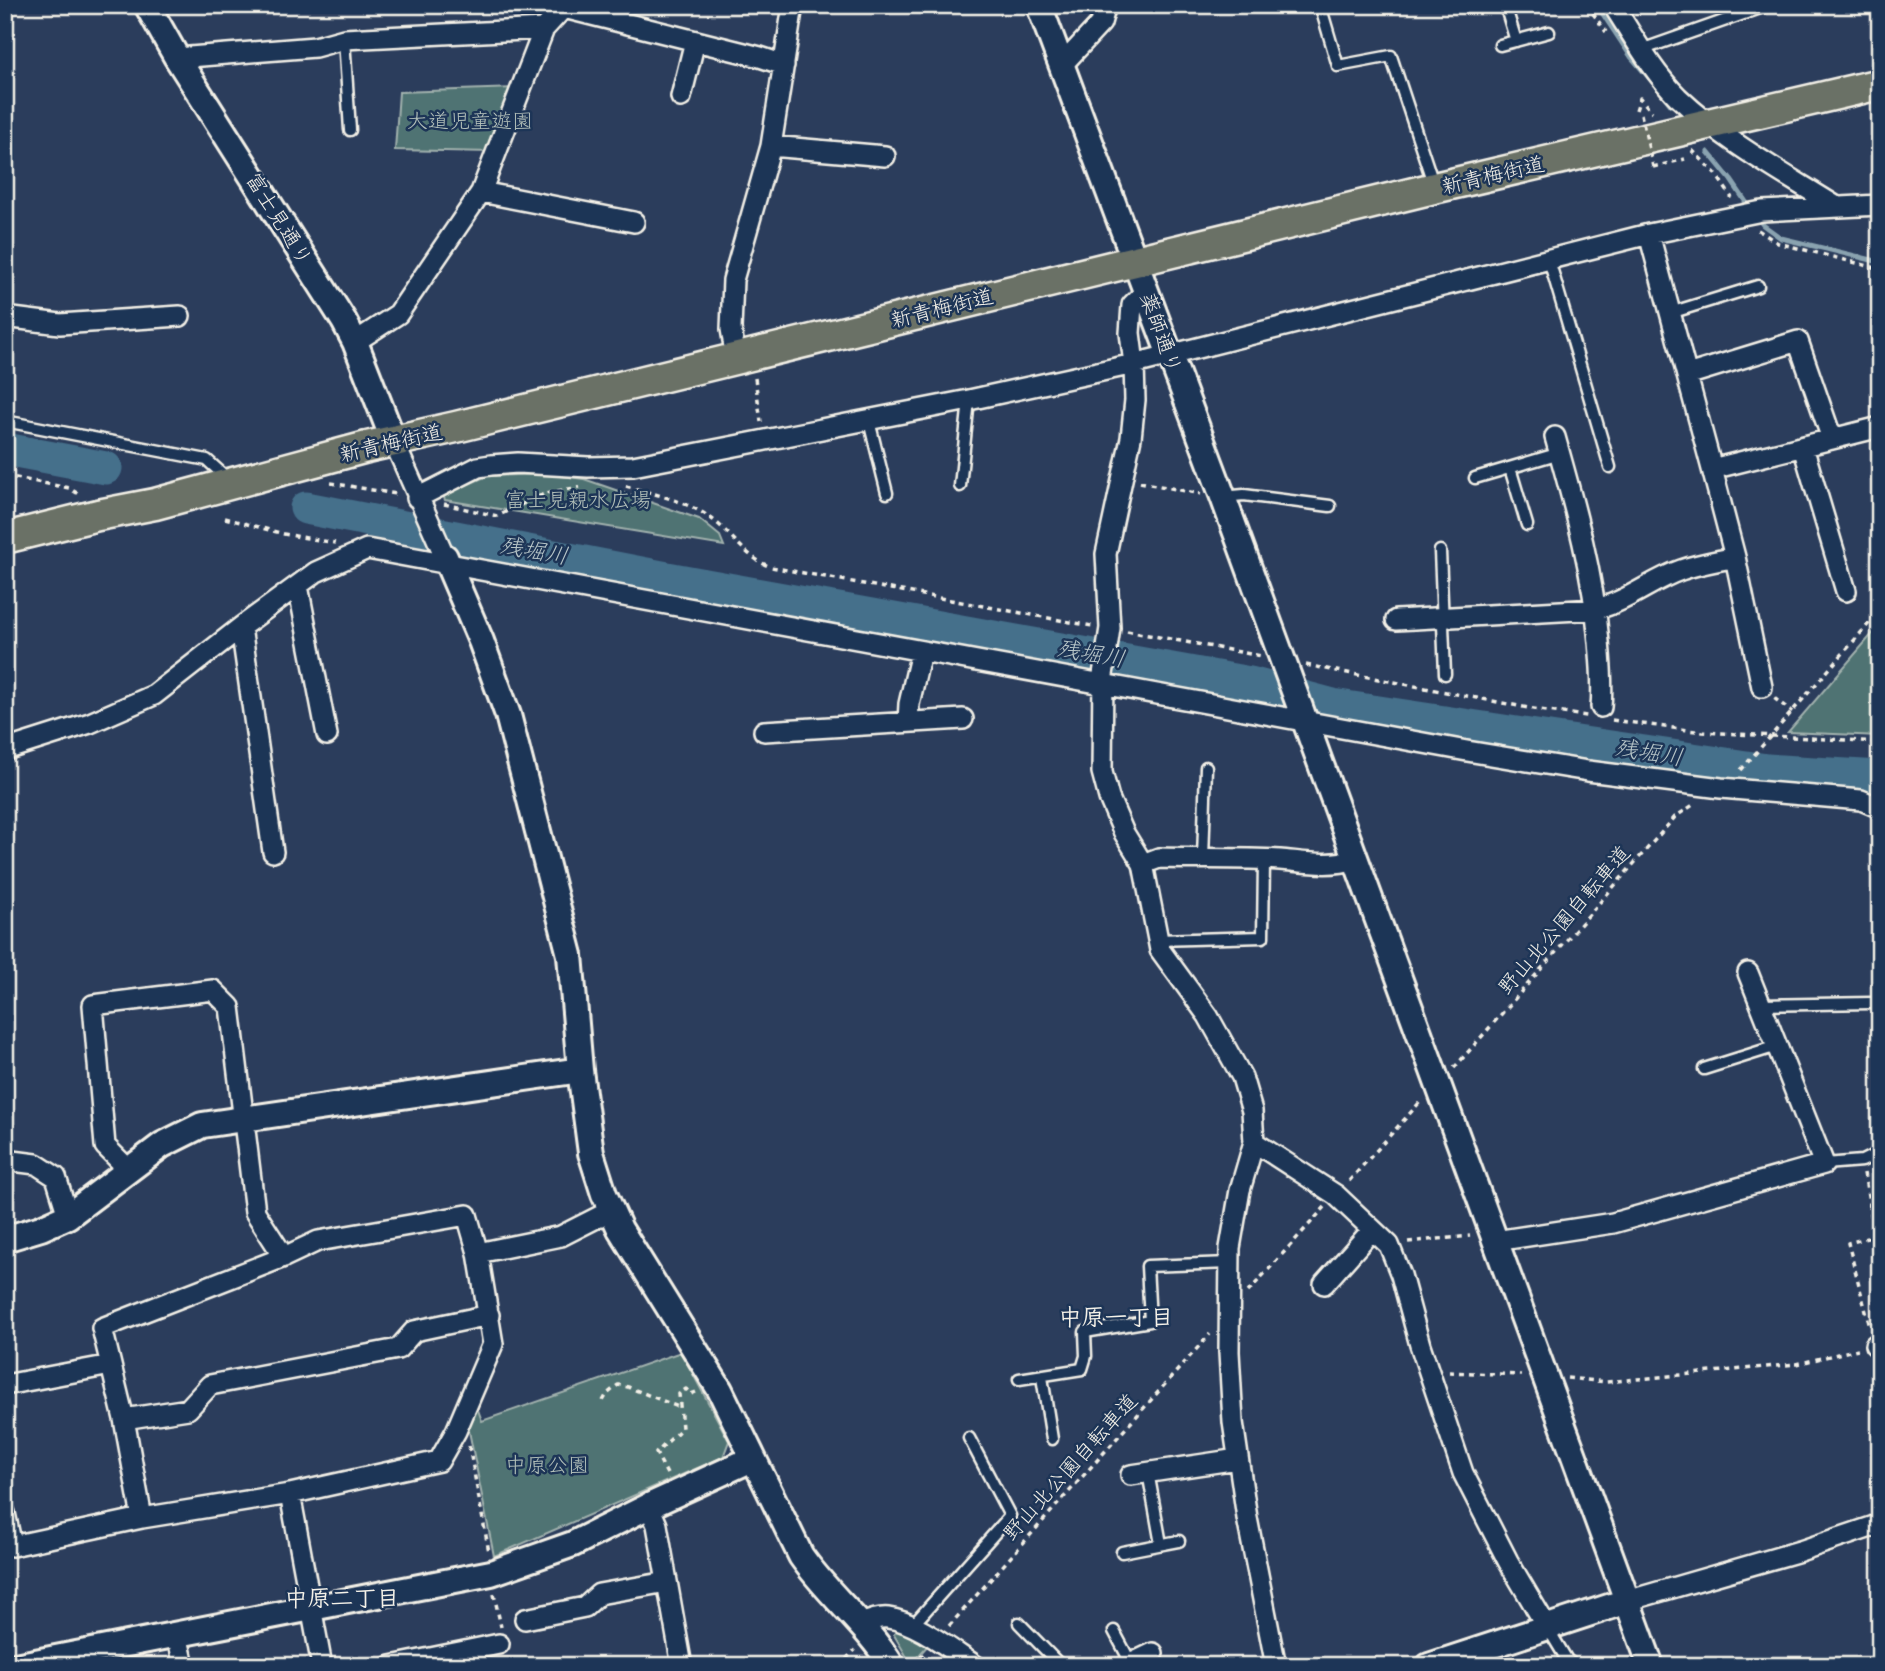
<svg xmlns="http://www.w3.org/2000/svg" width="1885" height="1671" viewBox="0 0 1885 1671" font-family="'Shantell Sans','Klee One',sans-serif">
  <rect width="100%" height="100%" fill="#2b3d5c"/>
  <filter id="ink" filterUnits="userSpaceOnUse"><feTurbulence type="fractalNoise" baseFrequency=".0143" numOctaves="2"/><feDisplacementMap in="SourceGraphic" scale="14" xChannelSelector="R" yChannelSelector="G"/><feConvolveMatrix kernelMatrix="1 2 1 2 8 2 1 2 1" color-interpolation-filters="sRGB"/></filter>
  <g filter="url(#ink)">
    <path fill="#507373" stroke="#a2b2ae" stroke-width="2" d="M516,88L492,152L395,150L399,92Z
      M547,474L584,479L699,519L720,536L724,546L445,500L443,495L487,476Z
      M1880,625V736L1788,732Z
      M681,1352L729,1441L723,1457L494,1556L468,1426L477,1407L482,1421Z
      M898,1625L930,1643L911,1664L894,1635Z"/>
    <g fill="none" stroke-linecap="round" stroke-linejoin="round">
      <path stroke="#8aa3b0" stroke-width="5" d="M1597,5L1632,58L1655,85
        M1661,92L1671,105
        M1708,152L1731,180L1750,208
        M1756,216L1763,225L1781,238L1880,262"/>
      <path stroke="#446f8b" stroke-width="33" d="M5,449L106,468
        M306,508L667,578L1250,683L1333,705L1550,738L1767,770L1880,777"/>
      <defs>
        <path id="service" d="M1320,5L1338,66L1391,56L1434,186
          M1505,5L1516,41
          M344,39L350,130
          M1500,45L1549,32
          M1641,50L1769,5
          M1549,260L1610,467
          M1670,313L1758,286
          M5,421L207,460L228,479
          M869,421L887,493
          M1510,468L1527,525
          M1475,478L1560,453
          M960,486L969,400
          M1223,497L1244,495L1330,506
          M1440,551L1445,674
          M1203,859L1206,767
          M1157,940L1263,937L1264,860
          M1761,1005L1872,1003
          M1704,1069L1777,1046
          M1824,1164L1862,1161L1880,1152
          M1042,1377L1052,1439
          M1019,1379L1082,1369L1086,1356L1085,1332L1150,1321L1147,1266L1230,1263
          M1148,1472L1161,1544
          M1122,1552L1179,1541
          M1019,1623L1061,1666
          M912,1626L1010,1516L969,1438
          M1547,1627L1567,1660L1575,1666
          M1114,1631L1131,1663"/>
        <path id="minor" d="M1613,5C1633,36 1652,71 1678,97C1724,141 1783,173 1837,207
          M564,8L760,57L784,65
          M177,58L315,47L344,39L544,29
          M1061,66L1101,23L1106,5
          M681,97L695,41
          M771,146L885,156
          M481,192L634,222
          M1649,234L1712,469L1880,427
          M1145,292L1132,305L1130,333L1134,364L1135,400L1131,438L1106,554L1110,628L1103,675L1102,772L1109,798L1124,833L1143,864L1160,950L1208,1016L1242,1077L1252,1111L1254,1142L1240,1190L1230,1248L1229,1352L1233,1422L1247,1518L1276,1666
          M5,317L60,324L180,316
          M355,342L398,314L481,192L544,29L566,5
          M736,358L731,329L733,280L771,146L793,5
          M1687,375L1798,341L1832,439
          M1555,437C1574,505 1593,571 1599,642C1601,663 1603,686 1601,707
          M394,442L445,557
          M1803,447L1846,591
          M1712,469L1735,557L1762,687
          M417,498L478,467L491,465L518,463L588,467L633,466L969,400L1134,364L1649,234L1762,211L1880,205
          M298,586L327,735
          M1396,620L1596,609C1627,602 1652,580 1681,570C1698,564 1718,561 1735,557
          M241,627L273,852
          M908,722L909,704L921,652
          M764,731L963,719
          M5,750L90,723L154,695L241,627L316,572L367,549L1467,751L1588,771L1721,788L1861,800L1880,808
          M1143,864L1159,858C1199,859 1240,858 1280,860C1305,862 1331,867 1355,859
          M1254,1142L1336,1195L1389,1245L1401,1275L1420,1345L1463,1473L1508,1561L1547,1627
          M5,1160L36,1164L56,1177L68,1216
          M130,1171L105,1146L93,1005L213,990L230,1007L255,1212L284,1257
          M1495,1241L1613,1223L1824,1164L1748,973
          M478,1253L561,1236L612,1210
          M1324,1284L1372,1230
          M1875,1345L1880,1344
          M5,1385L111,1365
          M124,1419L188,1409L210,1385L398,1349L414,1331L489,1315
          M1131,1475L1238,1459
          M290,1494L322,1666
          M649,1506L657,1525L682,1666
          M5,1513L12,1546L142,1518L290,1494L439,1461L456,1431L493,1344L478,1253L467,1215L318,1241L284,1257L102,1328L124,1419L142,1518
          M1627,1601L1800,1551L1880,1524
          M525,1619L585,1607L599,1594L667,1582
          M862,1624C871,1620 879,1617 888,1618C915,1621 953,1651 976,1666
          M177,1634L184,1666
          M391,1666L499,1644
          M1126,1666L1153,1653"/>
        <path id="tertiary" d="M147,5L177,58L344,321L355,342L394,442
          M1039,5L1223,497L1651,1666
          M445,557L481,641L508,715L570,955L580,1070L591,1153L604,1194L620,1229L720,1390L801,1556C829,1596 867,1625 892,1666
          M5,1239L41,1228L68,1216L162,1145L202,1125L580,1070
          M15,1666L491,1573L573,1544L649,1506L752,1459
          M1429,1666L1627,1601"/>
        <path id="primary" d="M5,538L98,515L155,504L367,447L456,427L1434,188L1880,84"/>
      </defs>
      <use href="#service" stroke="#f4f1e8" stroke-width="15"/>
      <use href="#minor" stroke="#f4f1e8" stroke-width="24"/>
      <use href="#tertiary" stroke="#f4f1e8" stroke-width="30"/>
      <use href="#primary" stroke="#f4f1e8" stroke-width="35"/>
      <path stroke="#f4f1e8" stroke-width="3.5" stroke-dasharray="5 5" stroke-linecap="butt" d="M1587,5L1606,32
        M1636,110L1640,98L1652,112
        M1692,150L1715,173L1732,198
        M1653,167L1685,159
        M1758,230L1778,243L1880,269
        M755,378L761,422
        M5,476L69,488L80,495
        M1140,482L1201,494
        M331,483L396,494
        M626,486C654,494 688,501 712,519C733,535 746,558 771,567L1092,626
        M444,504L497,516L546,493L580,487
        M225,518L284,534L335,543
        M1127,631L1261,656
        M1306,665L1539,710L1587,716
        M1774,698L1792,712
        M1612,720L1703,732L1880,742
        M1741,770L1880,611
        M1454,1068L1675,817L1696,803
        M1864,1173L1875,1236L1848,1243L1870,1327
        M1349,1181L1421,1101
        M1408,1242L1470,1236
        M1248,1292L1325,1207
        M1449,1372L1521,1375
        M1567,1378L1606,1382L1797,1364L1858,1349
        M603,1401L607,1394L618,1385L628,1387L681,1408
        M469,1446L489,1552
        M667,1474L656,1453L682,1428L679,1394L686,1389L691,1394L696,1392
        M494,1594L501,1627
        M949,1626L1210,1334
        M913,1665L925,1652
        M839,1666L855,1650"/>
      <use href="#service" stroke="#1d3557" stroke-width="10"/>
      <use href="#minor" stroke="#1d3557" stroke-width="19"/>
      <use href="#tertiary" stroke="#1d3557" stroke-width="24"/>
      <use href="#primary" stroke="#6a7166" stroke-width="30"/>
      <path stroke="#f4f1e8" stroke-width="3.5" stroke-dasharray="5 5" stroke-linecap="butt" d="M1641,114L1653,167"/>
    </g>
  </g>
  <g text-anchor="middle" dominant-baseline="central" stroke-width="5" stroke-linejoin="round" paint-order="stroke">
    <g font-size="21" fill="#b2bfb9" stroke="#1d3557">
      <text x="470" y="121">大道児童遊園</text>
      <text x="578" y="500">富士見親水広場</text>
      <text x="547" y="1465">中原公園</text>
    </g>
    <g font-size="21" fill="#f4f1e8" stroke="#1d3557">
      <text transform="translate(1493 175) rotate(-13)">新青梅街道</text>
      <text transform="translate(279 219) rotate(58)">富士見通り</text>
      <text transform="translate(942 308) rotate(-14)">新青梅街道</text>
      <text transform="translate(1161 333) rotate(70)">薬師通り</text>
      <text transform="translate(391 443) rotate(-13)">新青梅街道</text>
      <text transform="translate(1564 920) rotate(-49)">野山北公園自転車道</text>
      <text transform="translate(1070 1467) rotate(-48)">野山北公園自転車道</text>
    </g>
    <g font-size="23" font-style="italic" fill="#b6c4c7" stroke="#1d3557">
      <text transform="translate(534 550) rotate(10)">残堀川</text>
      <text transform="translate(1091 653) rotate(10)">残堀川</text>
      <text transform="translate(1649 752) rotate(9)">残堀川</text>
    </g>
    <g font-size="23" font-weight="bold" fill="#f4f1e8" stroke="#1d3557">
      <text x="1116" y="1317">中原一丁目</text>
      <text x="342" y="1598">中原二丁目</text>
    </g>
  </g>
  <rect width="1885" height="1671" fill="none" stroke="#1d3557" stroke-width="28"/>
  <rect x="14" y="14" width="1857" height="1643" fill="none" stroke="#f4f1e8" stroke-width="2.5" filter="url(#ink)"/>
</svg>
